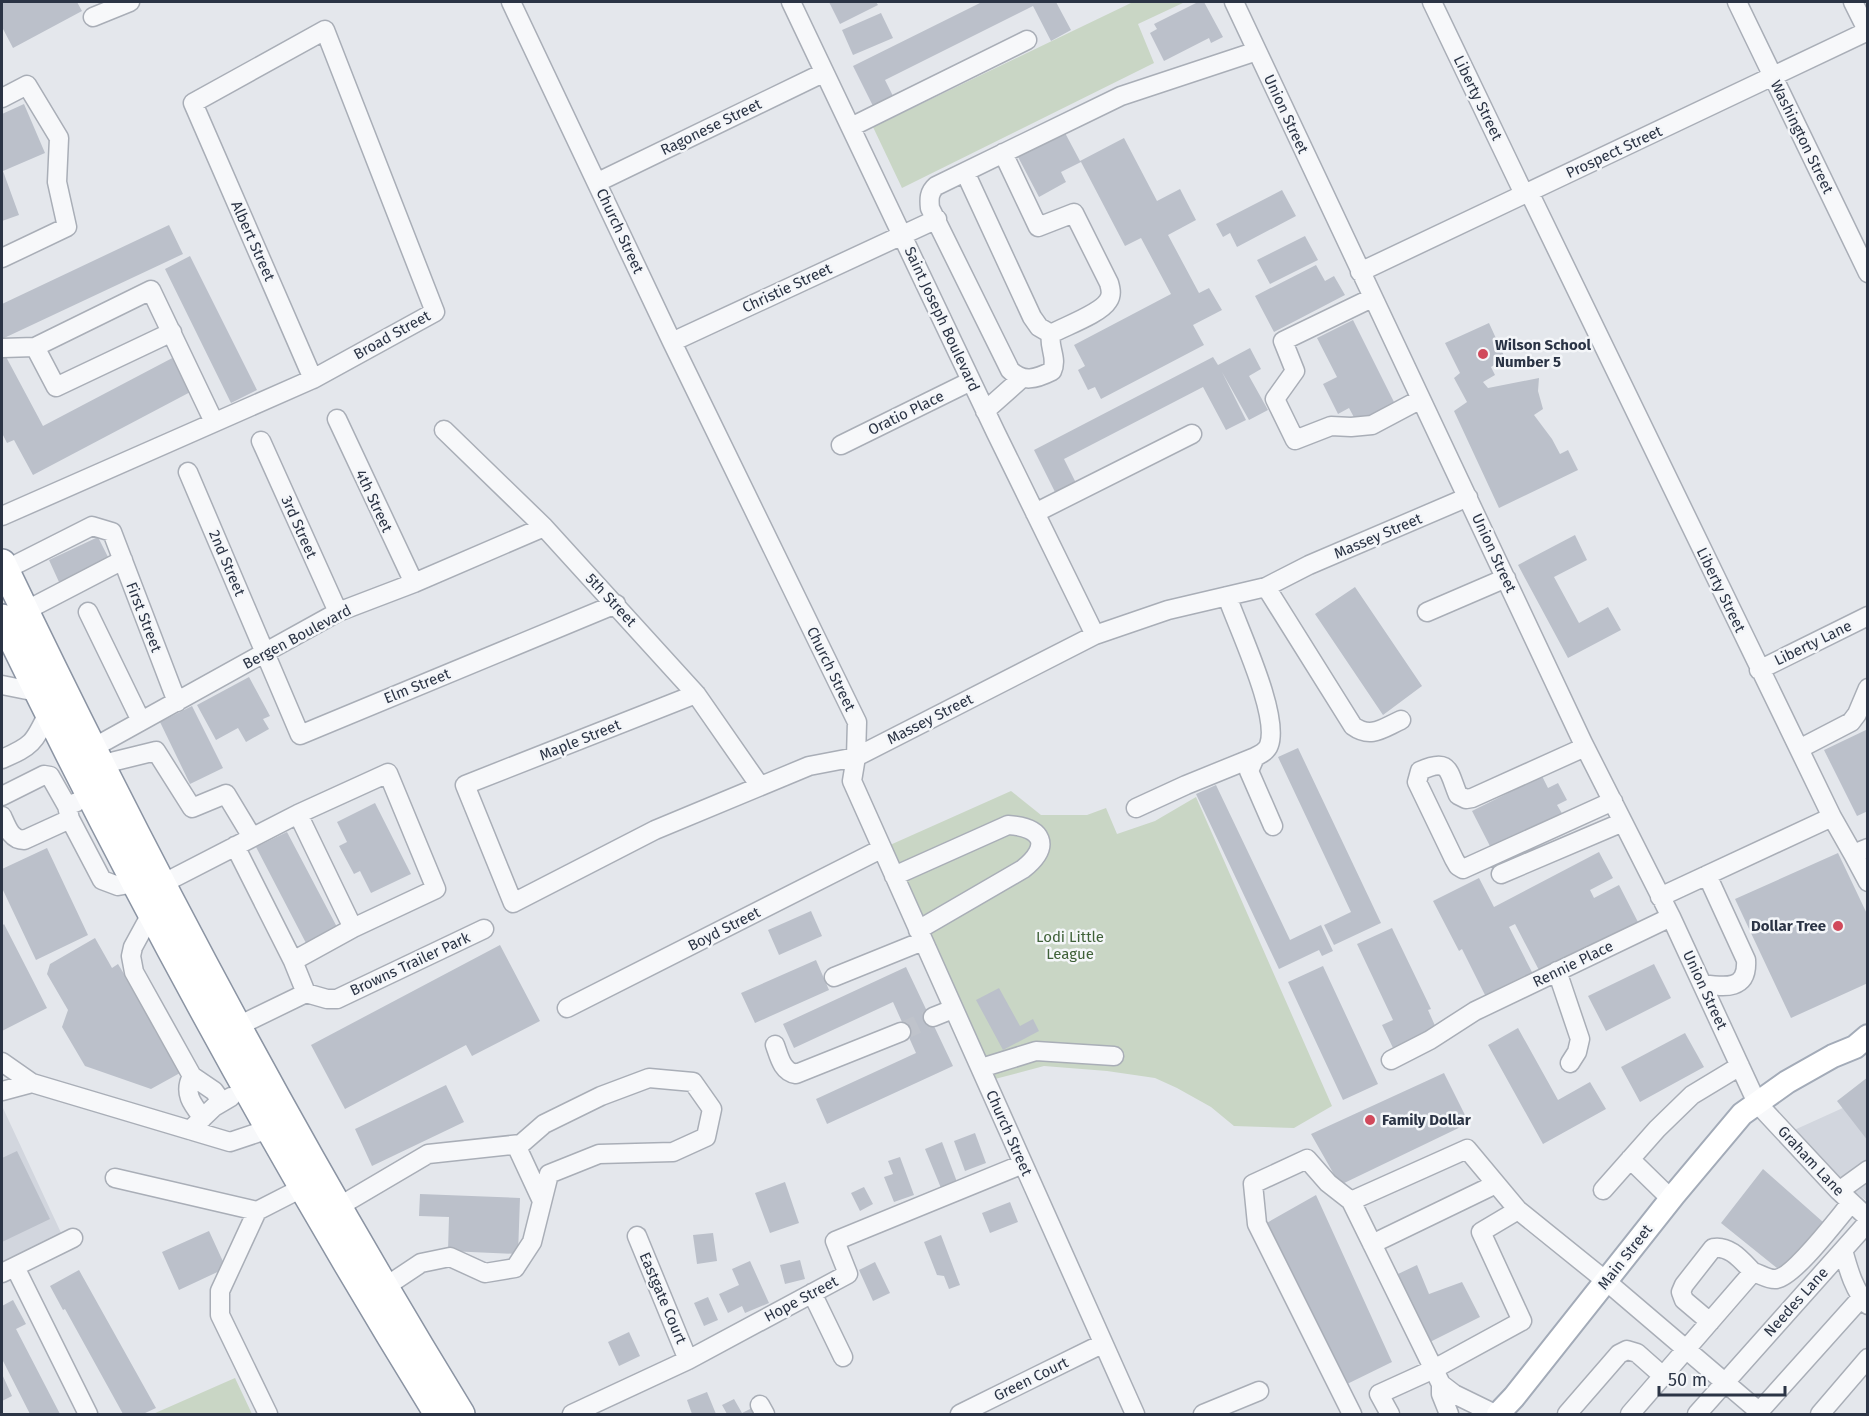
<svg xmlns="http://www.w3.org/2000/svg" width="1869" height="1416" viewBox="0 0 1869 1416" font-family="'Fira Sans',sans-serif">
  <rect width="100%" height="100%" fill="#e4e7ec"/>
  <path fill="#d2d6de" d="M1867,1097V1201L1781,1136Z
    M2,1106L63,1237L2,1267Z"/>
  <path fill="#c9d6c5" d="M1133,2H1185L1138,24L1154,63L902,188L873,127Z
    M1011,791L1041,815H1087L1106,808L1117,834L1155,821L1196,797L1332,1106L1294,1128L1234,1126L1211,1107L1177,1088L1155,1078L1107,1071L1044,1066L995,1079L890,845Z
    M235,1378L252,1414H153Z"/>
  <path fill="#bbc0ca" d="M2,2H77L82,11L13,48L2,27Z
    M829,2H876L878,5L840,24Z
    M982,2H1056L1071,30L1051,41L1033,6L885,80L897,104L877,114L853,66Z
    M1198,2H1204L1223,37L1211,43L1209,38L1164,61L1150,33L1157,29L1154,24Z
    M881,13L893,38L853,55L842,30Z
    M24,104L45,153L3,171L19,215L2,221V114Z
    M1064,131L1080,161L1124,138L1157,201L1180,189L1196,220L1168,235L1199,293L1209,288L1222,310L1193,325L1204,345L1101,399L1095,387L1088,390L1078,370L1085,366L1074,345L1171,294L1141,238L1125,246L1081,162L1061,172L1066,182L1039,197L1017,155Z
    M1282,190L1296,216L1237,247L1230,233L1223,237L1216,224Z
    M169,225L183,254L2,339V304Z
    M1305,236L1318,260L1270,284L1257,260Z
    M190,256L257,390L231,403L165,269Z
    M1316,265L1325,281L1334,276L1345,295L1274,332L1255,296Z
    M1353,320L1395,404L1357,423L1349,408L1338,414L1323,384L1337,377L1317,338Z
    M1489,323L1505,358L1491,367L1495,375L1483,382L1488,388L1539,378L1538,391L1543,409L1534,415L1552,439L1560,454L1568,450L1578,470L1499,508L1454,411L1467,402L1454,378L1460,373L1445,343Z
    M1250,348L1261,369L1249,376L1268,410L1249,420L1222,372L1246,420L1226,430L1203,387L1064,459L1078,487L1058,498L1034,450L1213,357L1218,365Z
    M4,353L43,426L178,355L196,389L33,475L14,440L7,443L2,433V354Z
    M1575,535L1587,560L1554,577L1579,623L1608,607L1621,630L1568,658L1518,565Z
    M98,537L109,559L59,582L49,560Z
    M1355,587L1422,686L1383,715L1315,614Z
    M249,677L270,716L263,719L269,729L246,742L238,728L216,740L197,705Z
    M192,706L223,768L190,784L160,722Z
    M1868,729V811L1857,816L1824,750Z
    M1298,748L1381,923L1334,945L1324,925L1351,912L1278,757Z
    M1542,776L1548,788L1558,783L1567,800L1557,805L1563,815L1492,850L1472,811Z
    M1216,785L1290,940L1321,925L1333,951L1322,956L1319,950L1279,969L1196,794Z
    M375,803L411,874L371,893L360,871L354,874L339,846L347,842L337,822Z
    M287,832L338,929L307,945L256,847Z
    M47,848L88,935L36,960L2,888V869Z
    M1599,852L1613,878L1590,890L1594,898L1619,885L1640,926L1542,976L1515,924L1509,927L1534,976L1487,999L1462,949L1459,951L1433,901L1479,878L1494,907Z
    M1838,853L1868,916V983L1791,1018L1735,899Z
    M811,911L822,936L779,955L768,930Z
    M4,924L47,1008L2,1031V926Z
    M1392,928L1431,1009L1428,1010L1437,1030L1394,1050L1382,1025L1393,1020L1357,944Z
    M95,938L112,968L118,964L138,997L153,989L171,1020L154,1029L180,1073L151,1089L85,1066L62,1027L68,1010L47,974L50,964Z
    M500,945L540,1021L472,1056L466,1045L345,1109L311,1045Z
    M816,960L829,990L755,1023L741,993Z
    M1654,964L1671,998L1606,1031L1588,996Z
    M1323,966L1378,1084L1343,1100L1288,982Z
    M906,967L953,1066L827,1124L816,1099L916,1053L893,1002L794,1048L783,1024Z
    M999,988L1020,1026L1033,1019L1039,1031L1003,1050L976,1000Z
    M1518,1028L1558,1100L1590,1082L1606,1109L1543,1144L1488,1045Z
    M1685,1033L1704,1067L1640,1102L1621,1067Z
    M1444,1073L1469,1123L1340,1185L1311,1134Z
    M1868,1077V1141L1837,1101Z
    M446,1085L464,1122L372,1166L355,1129Z
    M975,1133L986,1163L965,1171L954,1141Z
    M942,1142L957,1182L941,1188L925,1149Z
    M17,1151L50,1219L2,1242V1158Z
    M900,1157L914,1195L894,1202L884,1177L893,1174L888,1161Z
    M1763,1169L1823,1222L1783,1273L1721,1223Z
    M785,1182L799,1223L770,1233L755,1193Z
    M864,1187L873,1204L860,1211L851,1193Z
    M420,1194L520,1198L518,1254L448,1251L449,1217L419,1216Z
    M1316,1195L1392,1362L1343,1386L1263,1225Z
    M1010,1202L1018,1222L990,1233L982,1213Z
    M209,1231L226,1268L179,1290L162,1252Z
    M713,1233L717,1261L697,1264L693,1235Z
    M941,1235L960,1285L949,1289L944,1276L937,1275L924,1242Z
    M800,1260L805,1279L785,1284L780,1265Z
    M750,1261L769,1303L745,1313L742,1306L728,1313L719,1294L739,1285L732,1269Z
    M875,1262L890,1293L873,1301L859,1270Z
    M1417,1265L1429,1294L1462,1282L1480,1317L1430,1342L1398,1274Z
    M79,1270L156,1408L143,1414H123L65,1309L63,1310L50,1286Z
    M708,1297L718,1320L704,1326L694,1303Z
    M13,1300L26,1324L16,1329L60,1414H30L2,1359V1306Z
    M629,1332L640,1356L619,1366L608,1342Z
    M2,1374L12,1396L2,1401Z
    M707,1392L716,1414H692L687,1400Z
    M734,1399L742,1413L754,1407L758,1414H727L722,1405Z"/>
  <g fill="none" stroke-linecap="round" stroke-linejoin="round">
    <path stroke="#bfc3cb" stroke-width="18" stroke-dasharray="18 9" stroke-linecap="butt" d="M901,1032L933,1017"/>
    <defs>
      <path id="minor" d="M511,2L672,342L857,722L856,757L852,781L1135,1414
        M791,2L996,433L1095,635
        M1234,2L1583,743L1671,917L1757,1103L1839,1191L1868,1218
        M1432,2L1524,194
        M1737,2L1868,273
        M1853,2L1868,32
        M93,17L130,2
        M2,98L27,85L59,138L57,182L67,227L2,258
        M851,127L1027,40
        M1003,153L1038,227L1074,213L1109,283C1111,290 1112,295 1108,301C1100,314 1065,326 1051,334C1048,347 1058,358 1052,371C1036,379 1023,383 1010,370L930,208C929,199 929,192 936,186L1121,96L1257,51
        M965,172L1032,317L1039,327L1051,334
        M598,182L823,73
        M1529,192L1832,817L1660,897
        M1360,272L1868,31
        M1372,298L1283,341L1295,371L1275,399L1295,440L1331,426L1351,427L1372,425L1421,399
        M672,342L937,219
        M35,347L56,387L172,332
        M2,348L35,347L151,290L214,422
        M985,411L1022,378
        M337,419L414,583
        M444,430L544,527L696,694L760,786
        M261,441L338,612
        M841,445L971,381
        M188,472L300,735L616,604
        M1035,513L1192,434
        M2,516L313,379L435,312L325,30L193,103L313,379
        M5,570L92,526L112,532L177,702
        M1266,587L1353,726C1371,739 1383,728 1401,720
        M25,611L123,560
        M88,612L141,721
        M1427,612L1506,578
        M1759,670L1868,616
        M2,685L37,692
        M696,694L465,785L513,903L655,830L809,766L856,757L1095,635L1168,610L1266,587L1309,565L1468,497
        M1585,747L1472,798L1466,799L1458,795C1448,771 1450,757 1420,771L1417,782L1454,859L1458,866L1463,869L1613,801
        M91,749L338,612L414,583L544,527
        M1799,749L1851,722L1857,714L1868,688
        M1255,757L1249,771L1273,826
        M2,759C32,746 34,743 48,713
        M99,765L156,751L192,808L226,794L252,837
        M2,796L44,775L50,776L67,806L77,802
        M67,806L70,819L102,880L118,886L135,883
        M1136,808L1186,785L1255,757C1261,754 1267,751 1269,745C1280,715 1238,628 1227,596
        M2,816C7,827 11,840 24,840L70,819
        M1832,817L1853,854L1868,848
        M235,846L293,961L306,993
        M1853,854L1868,882
        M1501,874L1623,822
        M894,876L1008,825C1043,827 1052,846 1023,869L918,930
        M160,885L298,814L388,773L436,889L353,928L298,814
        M151,914L133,947L131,956L134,972L192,1076L214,1091L222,1102
        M293,961L353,928
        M1557,971L1580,1039L1577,1052L1570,1063
        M834,977L923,941
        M1702,984C1724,987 1748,991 1746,960L1707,875
        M567,1008L881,849
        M933,1017L953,1009
        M236,1027L306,993L327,999H337L484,929
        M775,1045C779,1056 782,1072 796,1074L901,1032
        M1391,1060L1430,1040L1475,1011L1671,917
        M2,1062L32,1083L230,1142L269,1129
        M981,1068L1036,1051L1114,1056
        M192,1076C183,1093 192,1104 203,1118
        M2,1091L32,1083
        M190,1130L214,1107L231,1097
        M516,1145L542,1201
        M1630,1159L1671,1199
        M115,1178L257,1211L220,1291V1315L268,1414
        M1603,1190L1657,1129L1692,1095L1740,1066
        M1839,1191L1868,1170
        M1351,1201L1328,1183L1307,1159L1253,1184L1257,1224L1352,1414
        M338,1207L428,1154L521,1144L544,1124L601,1096L649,1078L693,1082L712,1109L706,1137L673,1152L599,1154L549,1174L532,1242L515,1268L485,1273L450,1257L421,1263L385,1287
        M257,1211L302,1188
        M637,1236L688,1360
        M1372,1244L1496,1184
        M1843,1250C1848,1268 1854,1291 1868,1305
        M15,1267L88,1414
        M1753,1272C1760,1274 1769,1280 1776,1279C1794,1277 1838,1218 1851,1203
        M2,1273L73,1238
        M812,1293L843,1357
        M1441,1384V1394L1449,1414
        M760,1405L765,1414
        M572,1414L688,1360L848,1274L835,1241L1023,1164
        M960,1414L1102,1344
        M1203,1414L1259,1391
        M1390,1414L1379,1394L1434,1369L1522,1321L1481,1232L1518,1210
        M1495,1414L1454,1394L1441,1384L1351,1201L1467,1149L1518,1210L1606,1281L1762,1414
        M1567,1414L1619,1354L1627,1350L1637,1353L1663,1376
        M1630,1414L1753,1272C1742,1261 1730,1245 1713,1248L1684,1285L1681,1292L1684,1300L1710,1322
        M1697,1414L1868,1222
        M1757,1414L1861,1298
        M1820,1414L1868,1358"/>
      <path id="major" d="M1498,1414L1514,1397L1674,1195L1742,1114L1787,1082L1833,1056L1855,1047L1868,1036"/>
      <path id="highway" d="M2,563C141,854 292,1139 461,1414
        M2,618C134,891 279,1157 438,1414"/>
    </defs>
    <use href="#minor" stroke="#a9aeb7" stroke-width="21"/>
    <use href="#major" stroke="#a3abb8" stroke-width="26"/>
    <use href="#highway" stroke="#8b94a3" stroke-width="30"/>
    <use href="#minor" stroke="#f7f8fa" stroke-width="18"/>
    <use href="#major" stroke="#fff" stroke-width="22"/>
    <use href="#highway" stroke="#fff" stroke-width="27"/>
  </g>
  <g fill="#d1495b" stroke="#f4f6f9" stroke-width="2">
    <circle cx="1483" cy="354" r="6"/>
    <circle cx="1838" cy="926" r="6"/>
    <circle cx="1370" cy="1120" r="6"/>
  </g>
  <g text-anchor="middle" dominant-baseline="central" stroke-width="5" stroke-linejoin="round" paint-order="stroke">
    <g font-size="15" fill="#2b3445" stroke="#f4f6f9">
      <text transform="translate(1478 98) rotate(64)">Liberty Street</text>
      <text transform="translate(1286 114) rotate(65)">Union Street</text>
      <text transform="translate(711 127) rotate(-26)">Ragonese Street</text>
      <text transform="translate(1802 137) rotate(64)">Washington Street</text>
      <text transform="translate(1614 152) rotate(-25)">Prospect Street</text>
      <text transform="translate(620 231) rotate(65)">Church Street</text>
      <text transform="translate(253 241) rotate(66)">Albert Street</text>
      <text transform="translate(787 288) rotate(-25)">Christie Street</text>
      <text transform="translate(942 319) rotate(65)">Saint Joseph Boulevard</text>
      <text transform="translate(392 335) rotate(-29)">Broad Street</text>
      <text transform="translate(906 413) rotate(-26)">Oratio Place</text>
      <text transform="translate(374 501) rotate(65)">4th Street</text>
      <text transform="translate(299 527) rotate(66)">3rd Street</text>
      <text transform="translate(1378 536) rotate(-23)">Massey Street</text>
      <text transform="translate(1494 553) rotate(65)">Union Street</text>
      <text transform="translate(227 563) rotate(67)">2nd Street</text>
      <text transform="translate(1721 590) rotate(64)">Liberty Street</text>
      <text transform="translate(611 600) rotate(47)">5th Street</text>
      <text transform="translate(144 617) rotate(69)">First Street</text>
      <text transform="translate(297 637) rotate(-28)">Bergen Boulevard</text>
      <text transform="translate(1813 643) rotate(-26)">Liberty Lane</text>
      <text transform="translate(831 669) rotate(64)">Church Street</text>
      <text transform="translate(417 686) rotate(-22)">Elm Street</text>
      <text transform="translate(930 719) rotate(-27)">Massey Street</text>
      <text transform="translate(580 740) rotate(-22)">Maple Street</text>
      <text transform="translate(724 929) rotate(-27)">Boyd Street</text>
      <text transform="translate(410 964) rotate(-25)">Browns Trailer Park</text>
      <text transform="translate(1573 964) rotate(-26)">Rennie Place</text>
      <text transform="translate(1705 990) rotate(65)">Union Street</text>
      <text transform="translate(1009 1133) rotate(66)">Church Street</text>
      <text transform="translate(1811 1161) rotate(47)">Graham Lane</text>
      <text transform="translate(1625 1257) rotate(-52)">Main Street</text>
      <text transform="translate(663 1298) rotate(67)">Eastgate Court</text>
      <text transform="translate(801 1299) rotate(-28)">Hope Street</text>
      <text transform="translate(1796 1302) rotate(-48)">Needes Lane</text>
      <text transform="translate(1031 1379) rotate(-26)">Green Court</text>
    </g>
    <g font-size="15" font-weight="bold" fill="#2b3445" stroke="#f4f6f9" text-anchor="start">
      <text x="1495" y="345">Wilson School<tspan x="1495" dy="17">Number 5</tspan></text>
      <text x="1826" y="926" text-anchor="end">Dollar Tree</text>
      <text x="1382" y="1120">Family Dollar</text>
    </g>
    <g font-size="15" fill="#3f6138" stroke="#f4f6f9">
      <text x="1070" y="937">Lodi Little<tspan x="1070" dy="17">League</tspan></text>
    </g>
  </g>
  <rect width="1869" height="1416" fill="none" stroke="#2b3445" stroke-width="6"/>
  <path d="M1659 1386v9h126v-9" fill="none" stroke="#2b3445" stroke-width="3"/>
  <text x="1668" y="1386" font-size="18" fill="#2b3445" stroke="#f4f6f9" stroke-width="4.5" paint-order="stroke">50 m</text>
</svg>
